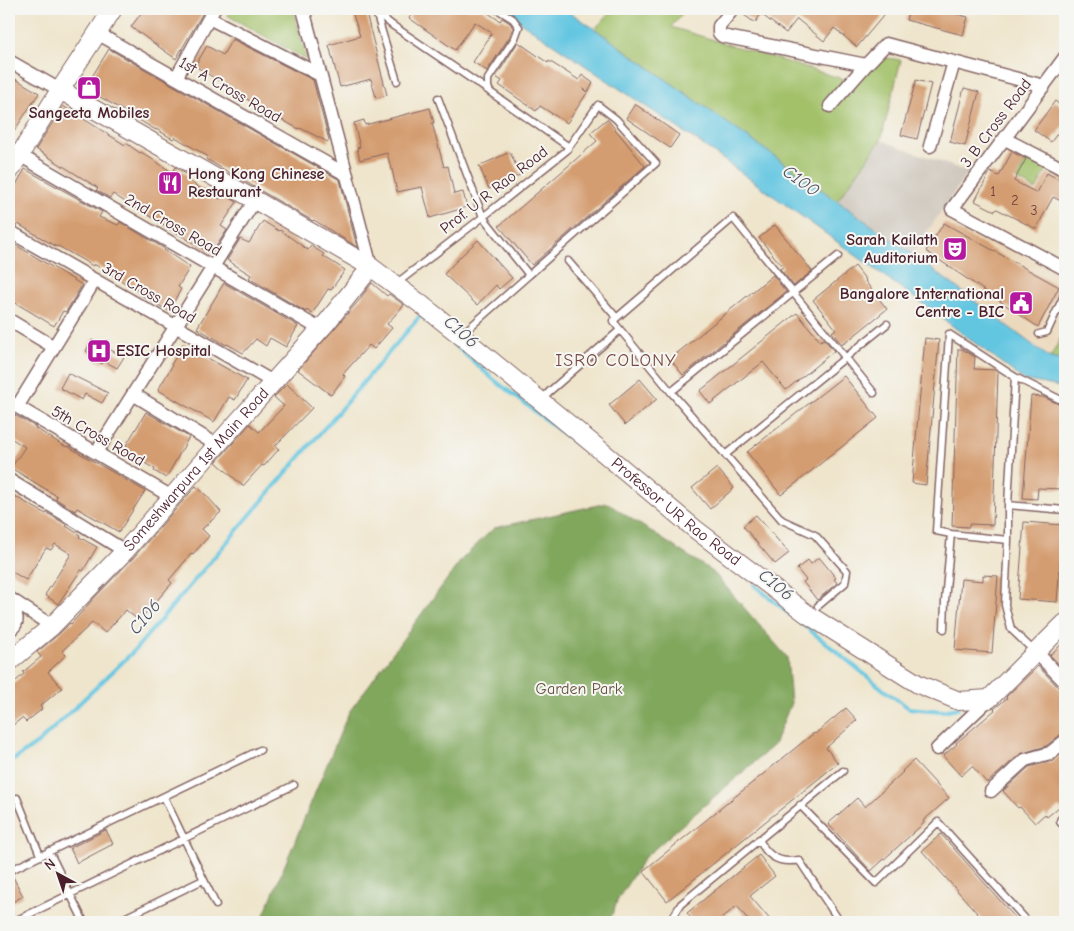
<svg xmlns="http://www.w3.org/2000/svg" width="1074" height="931" viewBox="0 0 1074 931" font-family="'Comic Neue',sans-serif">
  <rect width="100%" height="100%" fill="#f6f6f2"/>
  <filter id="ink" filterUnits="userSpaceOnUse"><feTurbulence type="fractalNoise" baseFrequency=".02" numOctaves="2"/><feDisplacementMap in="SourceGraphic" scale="10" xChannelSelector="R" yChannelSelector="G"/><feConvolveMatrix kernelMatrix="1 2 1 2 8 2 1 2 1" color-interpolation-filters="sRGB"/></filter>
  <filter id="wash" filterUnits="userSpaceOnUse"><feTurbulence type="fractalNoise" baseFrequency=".0096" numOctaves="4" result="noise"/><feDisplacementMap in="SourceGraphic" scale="20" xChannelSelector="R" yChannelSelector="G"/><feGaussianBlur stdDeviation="1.12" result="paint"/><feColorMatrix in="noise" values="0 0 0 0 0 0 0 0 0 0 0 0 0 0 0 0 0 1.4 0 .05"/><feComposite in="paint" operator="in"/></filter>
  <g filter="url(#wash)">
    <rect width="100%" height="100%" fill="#efe5cc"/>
    <path fill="#ebd8ba" d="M940,212L1065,276V330L1050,358L912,254Z"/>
    <path fill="#cbc3b8" d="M881,140L968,172L912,254L837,201Z"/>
    <path fill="#a2c169" stroke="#76704a" d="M231,9H293L307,60L227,15Z
      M613,9H686L671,27L856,83L881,57L901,60L881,140L837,201L595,29Z
      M1029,156L1048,167L1036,190L1016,179Z
      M1065,330V361L1050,358Z"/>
    <path fill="#81a75d" stroke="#666344" d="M607,503L713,572L787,657L791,703L774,745L644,858L618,899L609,922H261L349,712L462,559L494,528Z"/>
    <path fill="#63c6e1" stroke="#567286" d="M501,9H565L595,29L912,254L1050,358L1065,361V388L1024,380L926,306L696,140Z"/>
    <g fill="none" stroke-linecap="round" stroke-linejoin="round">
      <path stroke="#63c6e1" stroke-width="4" d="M754,585L884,690L909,708L942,711L958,708
        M9,763L39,742L134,651L421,315L493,379L598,460"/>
    </g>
    <g id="blocks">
      <path fill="#d49d71" d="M144,9H205L176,59L131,27Z
        M351,9H365L387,95L376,98L371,79L340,87L329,45L360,36Z
        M416,9H482L500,21L502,18L510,23L513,28L510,36L487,71L473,62L492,33L475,22L455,50L409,18Z
        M741,9H889L857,47L834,28L824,41L797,19L786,33L761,14L755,23L740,12Z
        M909,9H937L968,17L963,35L906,20Z
        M232,39L313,80L329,140L328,142L300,128L299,129L284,121L223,85L224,84L195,66L207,46L223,55Z
        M518,42L548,63L549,61L579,80L582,75L593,83L588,92L582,88L587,93L567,123L540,106L536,111L499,85L502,81L496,77Z
        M109,49L340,180L357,247L314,220L313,221L206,159L207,156L175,137L173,139L156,129V130L85,88Z
        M9,75L39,93L9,139Z
        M916,80L931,84L917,139L901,135Z
        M964,88L979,92L965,146L950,142Z
        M1055,101L1065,109V123L1051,142L1034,130Z
        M635,104L679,135L670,148L626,118Z
        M63,106L125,145L126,143L140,153L141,152L172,172L175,167L189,176L186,179L203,190L204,189L220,199L223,194L237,202L221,226L227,230L211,254L145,213L144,214L113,194L110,198L96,190L98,188L36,149Z
        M430,108L434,123H432L444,167L448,166L454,194L463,192L467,207L430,218L422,187L397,192L391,165H390L387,153L360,160L357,148L360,147L354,123L364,120L365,125Z
        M607,119L645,166L532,265L499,226L597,141L590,133Z
        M510,152L520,175L489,189L479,166Z
        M1012,152L1026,159L1014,181L1037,193L1047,173L1058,179L1059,176L1065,178V203L1053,197L1036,229L997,209L995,211L975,201L990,172L999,176Z
        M25,169L102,212L99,217L118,225L120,222L165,249L164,250L190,267L178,287L181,289L169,311L139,294L140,292L94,264L93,266L58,246L57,247L18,224L17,226L9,223V197Z
        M263,221L279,231L280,230L308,250L311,246L324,254L323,256L345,270L331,290L328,289L312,314L307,310L306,312L249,278L251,275L227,260L240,239L249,243Z
        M944,223L1059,287L1038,327L926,251Z
        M775,225L812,271L794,286L780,269L783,267L759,238Z
        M478,240L512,278L499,289L496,285L477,305L444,274L461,256Z
        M9,241L82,285L66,312L63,311L54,326L9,299Z
        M855,266L866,280L865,281L887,309L845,343H844L842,345L832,332L836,329L813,300Z
        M773,275L786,292L683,375L670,359Z
        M224,283L298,326L286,347L270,338L266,346L256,339L243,353L227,344L226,345L197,328Z
        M372,283L387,296L389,294L404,305L387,324L392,328L374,349L369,345L343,374L345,376L331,395L298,370L362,297H361Z
        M797,313L820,341L824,339L834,351L786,390L763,362L710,404L700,391Z
        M925,338L939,340L926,485L912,483Z
        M92,340L124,357L117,368L104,361L102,364L94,359L95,356L86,351Z
        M183,344L247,380L235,400L229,397L214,422L158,390L172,366L171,365Z
        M958,349H962L975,357L974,369L995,370L998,372L993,525L969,524V527L952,526Z
        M68,373L108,393L102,403L85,394L82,400L60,388Z
        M844,376L878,418L781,495L747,452Z
        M640,379L657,399L625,425L609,405Z
        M287,384L312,408L275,446L279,449L264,466L262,465L243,486L216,462L250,424L259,432L284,406L274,397Z
        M1031,396L1043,397L1065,407V451L1062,489L1038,488L1037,499L1023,498Z
        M9,412L36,427L35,428L66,447L67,446L145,491L119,532L77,508L75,511L56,499L57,496L11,468L25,447L9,437Z
        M146,412L189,437L166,478L154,471L155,469L136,458L135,460L122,452Z
        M717,468L734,488L710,509L692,488Z
        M196,486L207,496L221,512L202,529L209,536L193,554L192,553L169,580L172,583L139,621L126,610L105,633L93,622L62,651L66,655L48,672L62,688L40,706L42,709L26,722L22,718L9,728V687L24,674L23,672L41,657L37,652L59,634L70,623L71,624L95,597L133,558Z
        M9,493L46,514L47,513L67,525L66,526L80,535L79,537L97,547L83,571L81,570L58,604L45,595L71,554L55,544L51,550L46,548L26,580L9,570Z
        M756,515L789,553L775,564L743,526Z
        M1024,522L1063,525L1057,602L1018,599Z
        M819,557L836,578L834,579L837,583L817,600L803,582L806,580L797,569L808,560L811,564Z
        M983,575L998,576L992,653L955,650L961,579L983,581Z
        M1065,641V671L1050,655Z
        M1038,666L1059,688L1065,690V733L1060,735L1046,746L1020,754L987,783L972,766L961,776L943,756L957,744L956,743L995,710L994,709L1007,698L1006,697Z
        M846,708L857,720L826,748L838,763L667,901L643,871L814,733L815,734Z
        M1065,751V811H1063L1059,807L1047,817L1045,814L1035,823L1020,807L1018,808L1003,791L1029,767L1053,761Z
        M914,760L949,798L923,821L924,823L871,871L828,824L857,798L865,807L903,772L902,771Z
        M106,830L113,844L77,863L70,848Z
        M941,834L1019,922H985L922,851Z
        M759,855L775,876L750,896L772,922H750L737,906L717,922H694L687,913Z
        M12,875L23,896L9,904V876Z"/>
    </g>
  </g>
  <g filter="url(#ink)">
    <use href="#blocks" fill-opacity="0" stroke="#846463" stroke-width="1"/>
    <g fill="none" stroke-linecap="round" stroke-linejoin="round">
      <defs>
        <path id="lane" d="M497,9L513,19L519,27L515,38L488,79V87L490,92L569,147
          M376,12L392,25L489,91
          M376,12L397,81
          M568,261L616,317
          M397,283L483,217L566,151L598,105L616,119L656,163L529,275L483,217L438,98
          M1039,334L1047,332L1065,293
          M461,335L529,275
          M1015,377L1008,505V540L1005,605L1011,629L1035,652
          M671,392L838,256
          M541,400L550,391L620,330
          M725,455L887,324
          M1008,505L1065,510
          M1008,540L951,534L936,531L949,334L1015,377L1065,402
          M818,606L845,583L847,571L815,535L782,520L671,392L613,321L733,218L874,393
          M944,629L945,601L951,534
          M164,797L216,905
          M17,798L40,855
          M800,805L876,883L938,822L1028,922
          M759,839C767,857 780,864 799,860L840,922
          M49,851L84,922
          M9,871L260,750
          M13,922L294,785
          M116,922L203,880
          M670,922L681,904L843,771"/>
        <path id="street" d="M303,9L371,267
          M733,9L719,26V33L722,36L866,65L886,44L1044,86
          M209,18L320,75
          M97,33L347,175
          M1065,57L952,209L1065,269
          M9,61L60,90
          M176,78L214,9
          M830,106L866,65
          M1005,139L1065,170
          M930,146L954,62
          M9,149L320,329
          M9,231L273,382
          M9,320L54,347
          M133,394L217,445
          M9,402L172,497
          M17,407L95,280
          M96,453L255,200
          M9,480L125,551
          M9,598L52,626
          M9,610L16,615C18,623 15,626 9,631
          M1036,652L1065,682
          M937,749L989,699
          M991,791L1025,760L1050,753L1065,741
          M1063,821L1065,819"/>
        <g id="secondary">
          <path id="s1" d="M60,90L255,200L371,267L422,305L460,335L593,444L695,529L807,614L918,684L959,701L989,699L1065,623"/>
          <path d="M9,172L60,90L113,9"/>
          <path id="s2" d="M9,662L52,626L125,551L217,445L327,322L371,267"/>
        </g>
      </defs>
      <use href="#lane" stroke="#846463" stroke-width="9"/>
      <use href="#street" stroke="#846463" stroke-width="15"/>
      <use href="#secondary" stroke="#846463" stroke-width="20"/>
      <use href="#lane" stroke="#fff" stroke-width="6"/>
      <use href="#street" stroke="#fff" stroke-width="12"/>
      <use href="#secondary" stroke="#fff" stroke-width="18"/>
    </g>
  </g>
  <defs>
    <symbol id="shop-square" viewBox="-11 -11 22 22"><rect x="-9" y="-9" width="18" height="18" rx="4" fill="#b5179e" stroke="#f6f6f2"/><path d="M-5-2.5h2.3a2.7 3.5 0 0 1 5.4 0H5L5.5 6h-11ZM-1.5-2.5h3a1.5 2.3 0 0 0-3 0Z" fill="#fff"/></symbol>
    <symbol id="restaurant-square" viewBox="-11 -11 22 22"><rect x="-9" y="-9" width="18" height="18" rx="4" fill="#b5179e" stroke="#f6f6f2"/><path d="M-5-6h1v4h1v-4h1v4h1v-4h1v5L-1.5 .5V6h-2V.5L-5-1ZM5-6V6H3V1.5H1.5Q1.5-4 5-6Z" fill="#fff"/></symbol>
    <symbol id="theatre-square" viewBox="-11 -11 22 22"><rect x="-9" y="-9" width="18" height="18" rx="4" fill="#b5179e" stroke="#f6f6f2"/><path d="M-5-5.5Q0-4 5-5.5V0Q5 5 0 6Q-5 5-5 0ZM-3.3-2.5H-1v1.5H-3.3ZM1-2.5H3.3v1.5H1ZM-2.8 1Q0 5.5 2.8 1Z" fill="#fff"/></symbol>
    <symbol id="civic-square" viewBox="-11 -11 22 22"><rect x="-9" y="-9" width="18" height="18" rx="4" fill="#b5179e" stroke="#f6f6f2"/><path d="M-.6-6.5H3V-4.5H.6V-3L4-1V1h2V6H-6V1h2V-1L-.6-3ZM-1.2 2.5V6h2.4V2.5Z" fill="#fff"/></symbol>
    <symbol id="hospital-square" viewBox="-11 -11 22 22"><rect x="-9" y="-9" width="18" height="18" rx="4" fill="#b5179e" stroke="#f6f6f2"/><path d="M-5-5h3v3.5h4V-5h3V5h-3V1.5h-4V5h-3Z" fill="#fff"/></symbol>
  </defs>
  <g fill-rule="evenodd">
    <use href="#shop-square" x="75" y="74" width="28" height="28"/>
    <use href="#restaurant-square" x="156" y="169" width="28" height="28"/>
    <use href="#theatre-square" x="941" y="235" width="28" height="28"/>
    <use href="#civic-square" x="1007" y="289" width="28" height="28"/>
    <use href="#hospital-square" x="85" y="337" width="28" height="28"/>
  </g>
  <g text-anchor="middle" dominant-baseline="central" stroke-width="4" stroke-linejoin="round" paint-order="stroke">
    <g font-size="14" fill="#6c3e3c">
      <text x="993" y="191">1</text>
      <text x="1015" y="200">2</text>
      <text x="1034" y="210">3</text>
    </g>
    <g font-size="16" fill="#4a1f2b" stroke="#f6f6f2">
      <text transform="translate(230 90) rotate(30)">1st A Cross Road</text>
      <text transform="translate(996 123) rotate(-53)">3 B Cross Road</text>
      <text transform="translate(494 190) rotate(-38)">Prof. U R Rao Road</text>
      <text transform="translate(173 225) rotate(30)">2nd Cross Road</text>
      <text transform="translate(149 293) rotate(30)">3rd Cross Road</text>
      <text transform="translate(98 436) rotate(30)">5th Cross Road</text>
      <text stroke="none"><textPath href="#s2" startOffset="269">Someshwarpura 1st Main Road</textPath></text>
      <text stroke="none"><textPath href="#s1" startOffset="749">Professor UR Rao Road</textPath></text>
    </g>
    <g font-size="16" font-weight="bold" fill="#4a1f2b" stroke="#f6f6f2" text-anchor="start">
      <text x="89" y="113" text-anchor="middle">Sangeeta Mobiles</text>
      <text x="188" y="174">Hong Kong Chinese<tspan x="188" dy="18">Restaurant</tspan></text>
      <text x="938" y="240" text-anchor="end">Sarah Kailath<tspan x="938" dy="18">Auditorium</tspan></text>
      <text x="1004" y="294" text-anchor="end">Bangalore International<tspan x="1004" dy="18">Centre - BIC</tspan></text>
      <text x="116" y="351">ESIC Hospital</text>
    </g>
    <g font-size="16" fill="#64503e" stroke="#f6f6f2">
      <text x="579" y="689">Garden Park</text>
    </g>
    <g font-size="18" font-style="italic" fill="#525162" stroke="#f6f6f2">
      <text transform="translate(801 181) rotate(36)">C100</text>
      <text transform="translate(461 332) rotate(41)">C106</text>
      <text transform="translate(776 585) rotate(39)">C106</text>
      <text transform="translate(145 617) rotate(-50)">C106</text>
    </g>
    <g font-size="18" letter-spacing="1" fill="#7a4b44" stroke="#f6f6f2">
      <text x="616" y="360">ISRO COLONY</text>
    </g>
  </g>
  <rect width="1074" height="931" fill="none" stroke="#f6f6f2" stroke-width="30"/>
  <g transform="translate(58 874) rotate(320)" stroke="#f6f6f2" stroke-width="4" paint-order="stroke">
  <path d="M0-4L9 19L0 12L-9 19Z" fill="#4a1f2b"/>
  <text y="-8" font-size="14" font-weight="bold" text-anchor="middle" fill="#4a1f2b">N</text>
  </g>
</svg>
